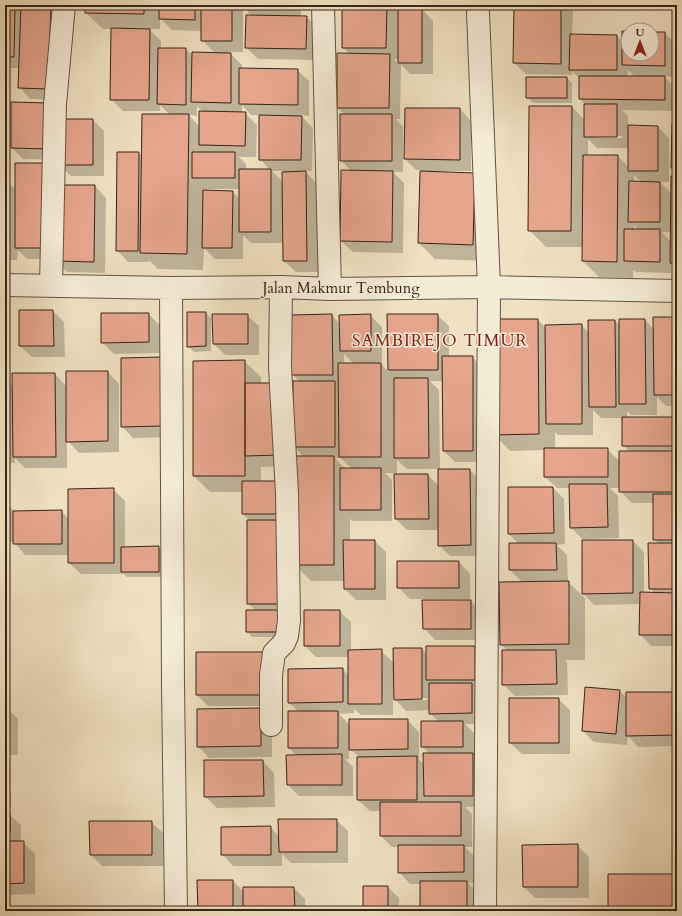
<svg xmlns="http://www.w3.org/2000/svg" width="682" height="916" viewBox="0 0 682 916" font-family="Cardo,serif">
  <rect width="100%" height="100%" fill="#efe1c1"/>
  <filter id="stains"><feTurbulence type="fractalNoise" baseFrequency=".005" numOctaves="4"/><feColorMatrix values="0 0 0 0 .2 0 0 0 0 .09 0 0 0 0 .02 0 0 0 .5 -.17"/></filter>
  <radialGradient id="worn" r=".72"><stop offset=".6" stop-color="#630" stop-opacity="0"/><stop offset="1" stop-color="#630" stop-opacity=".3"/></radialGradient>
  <path fill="#0003" fill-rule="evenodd" d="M5,5H18L22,9V5H54L59,100L30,99L19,87L20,68H5Z
    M86,5H301V17H306L318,28L317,60L258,59L246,47L253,17L243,7V52H229L242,65V69L297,70L309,81V116L300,115L313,128L312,171H305L317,184L318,272H296L284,261V223H282V243H251L243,235V259H215L204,248L203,270L158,269L149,260V262H128L117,250L139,153L142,157L170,115L160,105V111H123L111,99L112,29H103L86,13ZM160,18L172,30L202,31V40L215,53L193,56L186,49H161V41L149,29H160ZM242,105L251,115H260V159L270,170H246V164L239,157H256L257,125L245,113H242ZM197,106L203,112L200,127L189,115L197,116ZM272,171H283V182ZM204,189H240V199L232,192L204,191Z
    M343,5H394L398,9H422L433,21V74H410L401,64L400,119H396L403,127V172H393L404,183L403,253L353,252L341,241L352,172L341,160L345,115L338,108L349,54L343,47ZM394,59H399V64Z
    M515,5H573L572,35L617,36L623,42L628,32V54H652V33H665L676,44V77L664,76L676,89V111L622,110L628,116V126L658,127L669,138V182H660L672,194L677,177V269L671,263V273L636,272L633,270V278L599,277L583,261V247H546L529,230L572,107L585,120V105L580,99V79L572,71V75L526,74L514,63ZM628,70L635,77H628ZM595,136H622V138H595ZM588,139L597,148H629V168L618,156H588ZM634,175L641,182H634ZM634,225L639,230H634ZM662,232H671V242Z
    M567,78L572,83V103H533L527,97Z
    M460,109L471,121V171H433V172L475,174L489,261L435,259L419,243L421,170H416L405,159Z
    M5,112L8,115L5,152Z
    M60,120H93L104,131V176H71L60,165V160L23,159L12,148Z
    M677,125V173L672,168Z
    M5,181H7L16,190L59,186H95L106,198L105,273L67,272L56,261V259H27L18,250L17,260H5Z
    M53,311L64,322L65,357H32L20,346Z
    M206,313L211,318V351L194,352L188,346Z
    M148,314L160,325V353L114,354L102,342Z
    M247,315L259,326V355H225L214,344Z
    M332,315L340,324L370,315L382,327V362H379L389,372L388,315H437L449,326V357H472L484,369V462H455L444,451L443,381H430L439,390L440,470H470L481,481L482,556H450L439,545V530H407L396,519L395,473H385L392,480V521H353L350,519V541H375L386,552V600H356L345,589L344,581H311L293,563L288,637H252L247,631L256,611L248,603L250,521L242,513V492H210L194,476L244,361L261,377V384L292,418L300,382L292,374V316ZM344,354L354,364H344ZM292,445L304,457H292ZM335,458H341L352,469H345ZM397,460L407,469H439V486L428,475H397ZM294,466L279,482H261V467Z
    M5,318L9,322V359H5Z
    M677,318V406H666L657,397V415H631L627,411V418H677V646H651L640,634V604L594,605L583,593L633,541L644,552V593H655L650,588L659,544L654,539V503H632L620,491V488H610L618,496L619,538L582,539L571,527L570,488H557L545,477V450L510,451L494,434L493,320H538L546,328L581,325L589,333L615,321L620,326L645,320L654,329ZM593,410L601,418H623V445L630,452L620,462L607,449H555V432L558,435H593Z
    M172,370V437L133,438L122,426Z
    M108,372L119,384V452L79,453L67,440V468H25L15,458V463H5V378L13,387L55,374L67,387Z
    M509,488H553L564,499L565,544L557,545L567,555L568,582L585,598V660H565L567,662L568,695L515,696L503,684L508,651L501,644L522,582L510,570L519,544L509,534Z
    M113,489L125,501V548L158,547L164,553V577H127L124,574H81L69,563V555H25L14,542H5V502L15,512L61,511L69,519Z
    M459,562L470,574V599H410L398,587Z
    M5,590L8,593V635H5Z
    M470,601L482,612V640H435L424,628Z
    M339,611L351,622V651H381L395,664L422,649L427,654L474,647L486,659L483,724H465L474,733V755L484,765V807H465L472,814V847H465L475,857V883H468L478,893V911H421V884H410L399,872V847H392L381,836V811H370L358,800V756L349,748V759H345L353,767V796H299L288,785L297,756L289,748L299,712L289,703L343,669L349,676V657H316L305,646ZM393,697L406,711L430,710V713L439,722L422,746L430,754L425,765L419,760V732L407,720L350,725L339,714L354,713V709L361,715H393ZM405,698H427V700H405Z
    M278,664V706H208L197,695Z
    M5,684L7,686L8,703H5Z
    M619,691L627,698L677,693V746L638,747L628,736L627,745L594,742L583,731Z
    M558,699L570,710V754H522L510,743Z
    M5,708H7L18,719V755H5Z
    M272,721V757L209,758L198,746Z
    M263,761L274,773L275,807L217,808L205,796Z
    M5,789L11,794V808H5Z
    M5,814H9L21,825V842H23L35,854V894L5,895Z
    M336,820L348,831V863H291L282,854V866H233L222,854L270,827L280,837Z
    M151,822L163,833V866H102L91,855Z
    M577,845L589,857V898H535L524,887Z
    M233,881L244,892L294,888L305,899V911H199Z
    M388,887L399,898V911H364Z"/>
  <path fill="#e6a68e" stroke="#372417" d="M5,5H15L14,57H5Z
    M21,5H51L48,89L18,88Z
    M85,5H144V14L85,13Z
    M159,5H195V20L159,19Z
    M201,5H232V41H201Z
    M243,5H290V8H243Z
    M342,5H387L386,48H342Z
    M514,5H561V64L513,63Z
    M398,8H422V63H398Z
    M246,15L307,16L306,49L245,48Z
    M111,28L150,29L149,100H110Z
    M622,31H628V54H652V32H665V66L622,65Z
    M570,34L617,35V70H569Z
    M158,48H186V105L157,104Z
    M192,52L231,53V103L191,102Z
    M337,53L390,54L389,108H337Z
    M239,68L298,69V105L239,104Z
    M579,76H665V100L579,99Z
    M526,77H567V98H526Z
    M11,102L49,103V149L11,148Z
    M584,104H617V137H584Z
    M529,106H572L571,231H528Z
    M405,108H460V160L404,159Z
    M199,111L246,112L245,146L199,145Z
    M142,114H189L187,254L140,253Z
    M340,114H392V161H340Z
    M259,115L302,116L301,160H259Z
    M59,119H93V165H59Z
    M672,124H677V168H671Z
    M628,125L658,126V171H628Z
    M117,152H139L138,251H116Z
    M192,152H235V178H192Z
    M583,155H618L617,262L582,261Z
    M15,163H49L48,248H15Z
    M239,169H271V232H239Z
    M341,170L393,171L392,242L340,241Z
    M306,171L307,261H283L282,172Z
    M420,171L475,173L473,245L418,243Z
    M671,176H677V263H670Z
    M5,180H7L6,249H5Z
    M629,181L660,182V222H628Z
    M56,185H95L94,262L55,261Z
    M203,190L233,191L232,248H202Z
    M624,229H660V262L624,261Z
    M19,310H53L54,346H19Z
    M187,312H206V346L187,347Z
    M101,313H149V342L101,343Z
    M212,314H248V344H213Z
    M332,314L333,375H291V315Z
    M371,314V351H340L339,315Z
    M387,314H438V370H388Z
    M653,317H677V395H654Z
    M492,319H538L539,434L493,435Z
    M619,319H645L646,404H619Z
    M588,320H615L616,407H589Z
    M582,324V424H546L545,325Z
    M442,356H473V451H443Z
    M161,357V426L121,427V358Z
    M245,360V476H193V361Z
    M338,363H381V457H339Z
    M66,371H108V441L66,442Z
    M12,373H55L56,457H13Z
    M394,378H428L429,458H394Z
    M293,381H335V447H293Z
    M245,383H281V455L245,456Z
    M622,417H677V446H622Z
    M544,448H608V477H544Z
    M619,451H677V492H619Z
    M293,456H334V565H293Z
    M340,468H381V510H340Z
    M438,469H470L471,545L438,546Z
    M394,474H428L429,519H395Z
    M242,481H280V514H242Z
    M569,484H607L608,527L570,528Z
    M508,487H553L554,533L508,534Z
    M114,488V563H68V489Z
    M653,494H677V540H653Z
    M62,510V544H13V511Z
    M247,520H282V604H247Z
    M343,540H375V589H344Z
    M582,540H633V593L582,594Z
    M509,543H556L557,570H509Z
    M648,543H677V589H649Z
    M159,546V572H121V547Z
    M397,561H459V588H397Z
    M569,581V644L500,645L499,582Z
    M640,592L677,593V635H639Z
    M422,600H471V629H423Z
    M246,610H283V632H246Z
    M304,610H340V646H304Z
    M426,646H475V680H426Z
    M393,648H422V699L394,700Z
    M382,649V704H348V650Z
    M502,650H556L557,684L502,685Z
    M196,652H267V695H196Z
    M343,668V702L288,703V669Z
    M429,683H472V713L429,714Z
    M585,687L620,690L616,734L582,731Z
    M626,692H677V735L626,736Z
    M509,698H559V743H509Z
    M5,707H7V744H5Z
    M261,708V746L197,747V709Z
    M288,711H338V748H288Z
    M349,719H408V749L349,750Z
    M421,721H463V747H421Z
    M423,753H473V796H424Z
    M342,754V785H287L286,755Z
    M417,756V800H357V757Z
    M204,760H263L264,796L204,797Z
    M380,802H461V836H380Z
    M5,813H10V832H5Z
    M278,819H337V852H279Z
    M89,821H152V855H90Z
    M271,826V855H221V827Z
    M5,841H24V883L5,884Z
    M578,844V887H523L522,845Z
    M398,845H464V872L398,873Z
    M608,874H677V911H608Z
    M197,880H233V911H198Z
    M420,881H467V911H420Z
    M363,886H388V911H363Z
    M243,887H294L295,911H243Z
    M355,907V911H329V908Z"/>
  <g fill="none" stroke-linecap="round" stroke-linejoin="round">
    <defs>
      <path id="minor" d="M323,5L330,289
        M478,12L489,287L485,911
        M5,285L171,288L281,287L330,289L489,287L677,291
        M51,286L55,104L64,5
        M171,288L173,684L176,911
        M271,725V675L274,653L284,643L287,636L289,620L287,493L280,367L281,287"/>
    </defs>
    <use href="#minor" stroke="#655342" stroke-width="24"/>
    <use href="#minor" stroke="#f5ecd7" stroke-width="22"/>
  </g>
  <g text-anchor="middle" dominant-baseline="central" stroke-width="3" stroke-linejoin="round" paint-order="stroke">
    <g font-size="15" fill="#372417" stroke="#f5ecd7">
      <text x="341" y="288">Jalan Makmur Tembung</text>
    </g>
    <g font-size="17" letter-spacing="1" fill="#7a1f14" stroke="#f5ecd7">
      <text x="440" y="340">SAMBIREJO TIMUR</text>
    </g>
  </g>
  <rect width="682" height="916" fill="none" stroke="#efe1c1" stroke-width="20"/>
  <rect x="6" y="6" width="670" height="904" fill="none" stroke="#372417" stroke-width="2"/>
  <rect x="10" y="10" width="662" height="896" fill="none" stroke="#372417"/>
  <g transform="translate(640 42)"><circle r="19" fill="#f5ecd7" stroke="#a99c8a"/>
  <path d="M0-3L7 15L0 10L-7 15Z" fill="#8f2418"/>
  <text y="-6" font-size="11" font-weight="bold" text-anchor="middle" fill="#372417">U</text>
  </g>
  <rect width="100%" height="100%" filter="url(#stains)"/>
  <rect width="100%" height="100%" fill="url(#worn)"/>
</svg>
